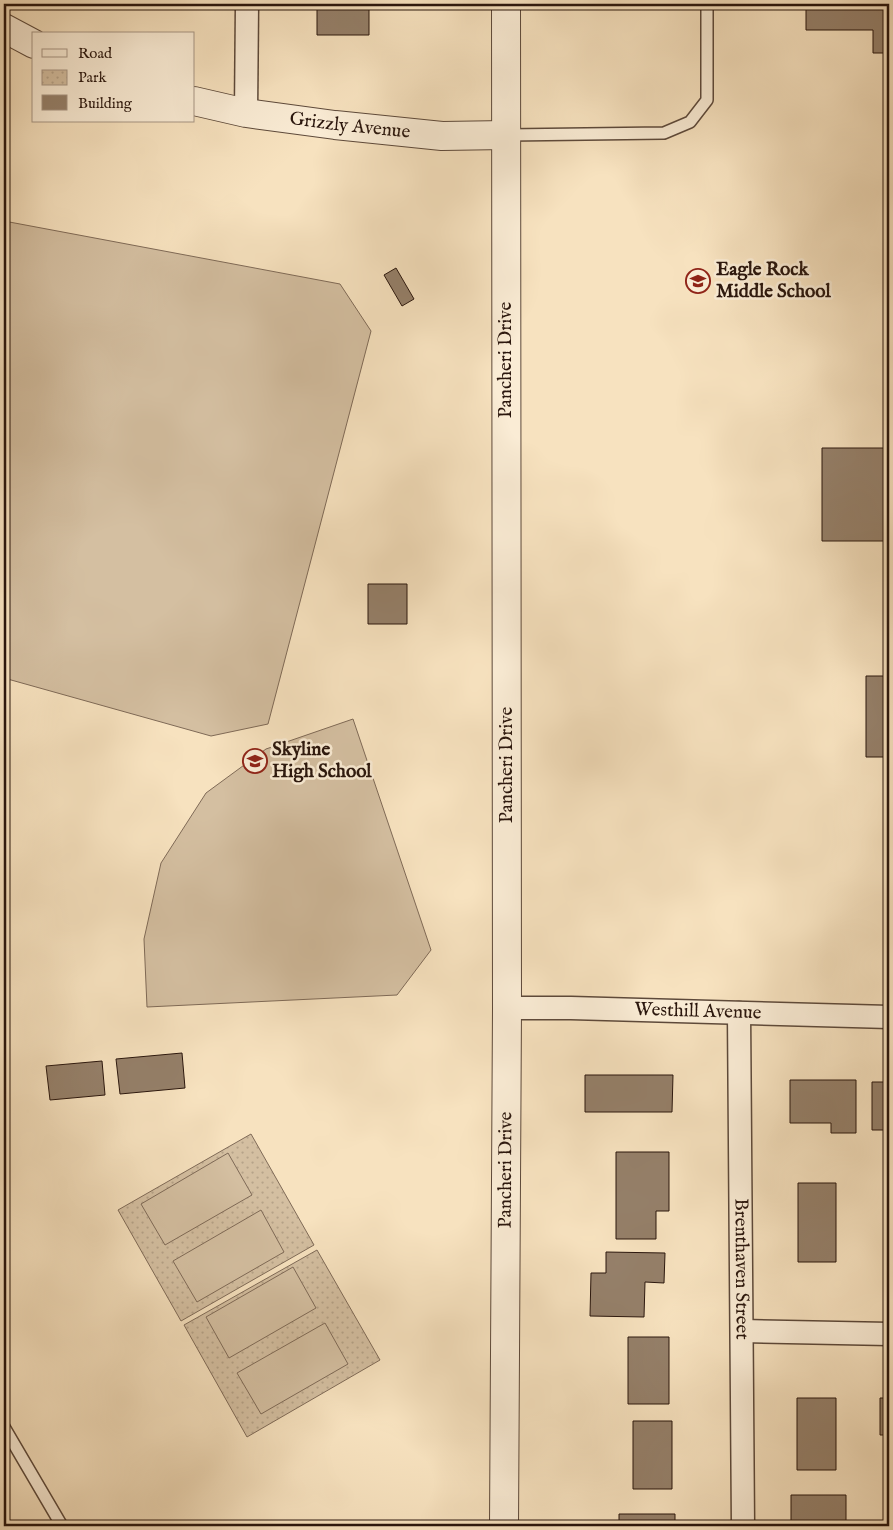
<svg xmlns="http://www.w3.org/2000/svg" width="893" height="1530" viewBox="0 0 893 1530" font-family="'IM FELL English',serif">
  <defs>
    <pattern id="park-dots" width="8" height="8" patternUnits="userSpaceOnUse" patternTransform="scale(1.25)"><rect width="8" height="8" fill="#d4bfa1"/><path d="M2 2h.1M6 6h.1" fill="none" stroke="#b6a389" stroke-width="1.8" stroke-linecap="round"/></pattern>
  </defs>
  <rect width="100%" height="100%" fill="#f7e2bf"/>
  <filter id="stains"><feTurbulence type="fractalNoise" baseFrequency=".004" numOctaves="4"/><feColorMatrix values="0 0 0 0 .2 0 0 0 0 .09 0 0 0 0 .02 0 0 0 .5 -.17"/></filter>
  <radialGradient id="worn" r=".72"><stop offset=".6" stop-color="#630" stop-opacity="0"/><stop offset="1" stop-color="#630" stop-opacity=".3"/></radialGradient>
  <path fill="url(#park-dots)" stroke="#7f6a57" d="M251,1134L314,1245L181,1321L118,1210Z
    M317,1250L380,1360L247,1437L184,1325Z"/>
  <path fill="#d4bfa1" stroke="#7f6a57" d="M4,221L340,284L371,331L268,724L211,736L4,678Z
    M353,719L431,950L397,995L147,1007L144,939L161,863L206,793L266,749Z
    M228,1153L252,1195L165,1245L141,1204Z
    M261,1210L284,1252L197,1302L173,1261Z
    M293,1267L316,1308L229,1358L206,1317Z
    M325,1323L348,1364L261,1414L237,1373Z"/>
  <path fill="#95806a" stroke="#2a160d" d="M317,4H369V35H317Z
    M806,4H889V53H873V30H806Z
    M396,268L414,299L402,306L384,275Z
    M822,448H889V541H822Z
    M368,584H407V624H368Z
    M866,676H889V757H866Z
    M886,796H889V834H886Z
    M182,1053L185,1088L120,1094L116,1059Z
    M102,1061L105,1095L50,1100L46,1066Z
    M585,1075H673L672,1112H585Z
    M790,1080H856V1133H831V1123H790Z
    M872,1082H889V1130H872Z
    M616,1152H669V1211H656V1239H616Z
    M798,1183H836V1262H798Z
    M886,1222H889V1261H886Z
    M606,1252L665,1253L664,1283L645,1282L644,1317L590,1316L591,1273H606Z
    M628,1337H669V1404H628Z
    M797,1398H836V1470H797Z
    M880,1398H889V1435H880Z
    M633,1421H672V1489H633Z
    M791,1495H846V1526H791Z
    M619,1514H675V1526H619Z"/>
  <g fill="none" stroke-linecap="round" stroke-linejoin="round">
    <defs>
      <path id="service" d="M506,135L664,133L690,122L707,100V4
        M4,1427L62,1526"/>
      <g id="minor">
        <path d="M246,113L247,4"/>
        <path id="s1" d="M507,1008H571L889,1017"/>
        <path id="s2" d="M739,1013L743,1526"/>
        <path d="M743,1331L889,1334"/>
      </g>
      <g id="tertiary">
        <path d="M4,28L34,44"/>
        <path id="s3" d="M194,101L246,113L335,125L442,136L506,135"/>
        <path id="s4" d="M504,1526L507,1008L506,4"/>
      </g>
    </defs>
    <use href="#service" stroke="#5d493a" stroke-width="14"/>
    <use href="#minor" stroke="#5d493a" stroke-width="25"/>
    <use href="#tertiary" stroke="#5d493a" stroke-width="30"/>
    <use href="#service" stroke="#faecd5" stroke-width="11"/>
    <use href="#minor" stroke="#faecd5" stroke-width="22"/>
    <use href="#tertiary" stroke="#faecd5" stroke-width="28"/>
  </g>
  <defs>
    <symbol id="school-ring" viewBox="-11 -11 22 22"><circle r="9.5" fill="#faecd5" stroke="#8f2418" stroke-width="1.5"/><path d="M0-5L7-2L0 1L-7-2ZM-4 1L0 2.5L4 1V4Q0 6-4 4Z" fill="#8f2418"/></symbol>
  </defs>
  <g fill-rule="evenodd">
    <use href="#school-ring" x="684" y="267" width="28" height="28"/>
    <use href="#school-ring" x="241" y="747" width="28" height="28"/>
  </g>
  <g text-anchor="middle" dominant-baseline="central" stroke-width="5" stroke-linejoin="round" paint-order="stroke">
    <g font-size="19" fill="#2a160d" stroke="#faecd5">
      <text stroke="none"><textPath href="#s3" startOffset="158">Grizzly Avenue</textPath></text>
      <text transform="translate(506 360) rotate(-90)">Pancheri Drive</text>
      <text transform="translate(507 765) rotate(-90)">Pancheri Drive</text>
      <text stroke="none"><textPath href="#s1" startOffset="191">Westhill Avenue</textPath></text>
      <text stroke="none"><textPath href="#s4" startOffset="356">Pancheri Drive</textPath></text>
      <text stroke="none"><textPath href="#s2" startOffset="256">Brenthaven Street</textPath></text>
    </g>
    <g font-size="19" font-weight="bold" fill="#2a160d" stroke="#faecd5" text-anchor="start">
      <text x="716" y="270">Eagle Rock<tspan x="716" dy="22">Middle School</tspan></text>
      <text x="272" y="750">Skyline<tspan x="272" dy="22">High School</tspan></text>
    </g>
  </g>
  <rect width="893" height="1530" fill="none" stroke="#f7e2bf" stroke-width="20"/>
  <rect x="5" y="5" width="883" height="1520" fill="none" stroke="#2a160d" stroke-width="2.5"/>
  <rect x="10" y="10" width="873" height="1510" fill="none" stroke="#2a160d"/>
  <rect x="32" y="32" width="162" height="90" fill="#faecd5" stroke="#a79685"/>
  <rect x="42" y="49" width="25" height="8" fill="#faecd5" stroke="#a79685"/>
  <text x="78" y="58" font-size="15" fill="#2a160d">Road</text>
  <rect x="42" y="70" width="25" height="15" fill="url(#park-dots)" stroke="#a79685"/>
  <text x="78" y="82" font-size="15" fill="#2a160d">Park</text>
  <rect x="42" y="95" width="25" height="15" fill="#95806a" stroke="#a79685"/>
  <text x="78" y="108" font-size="15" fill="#2a160d">Building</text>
  <rect width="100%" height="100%" filter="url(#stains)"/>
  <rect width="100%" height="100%" fill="url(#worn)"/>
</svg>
